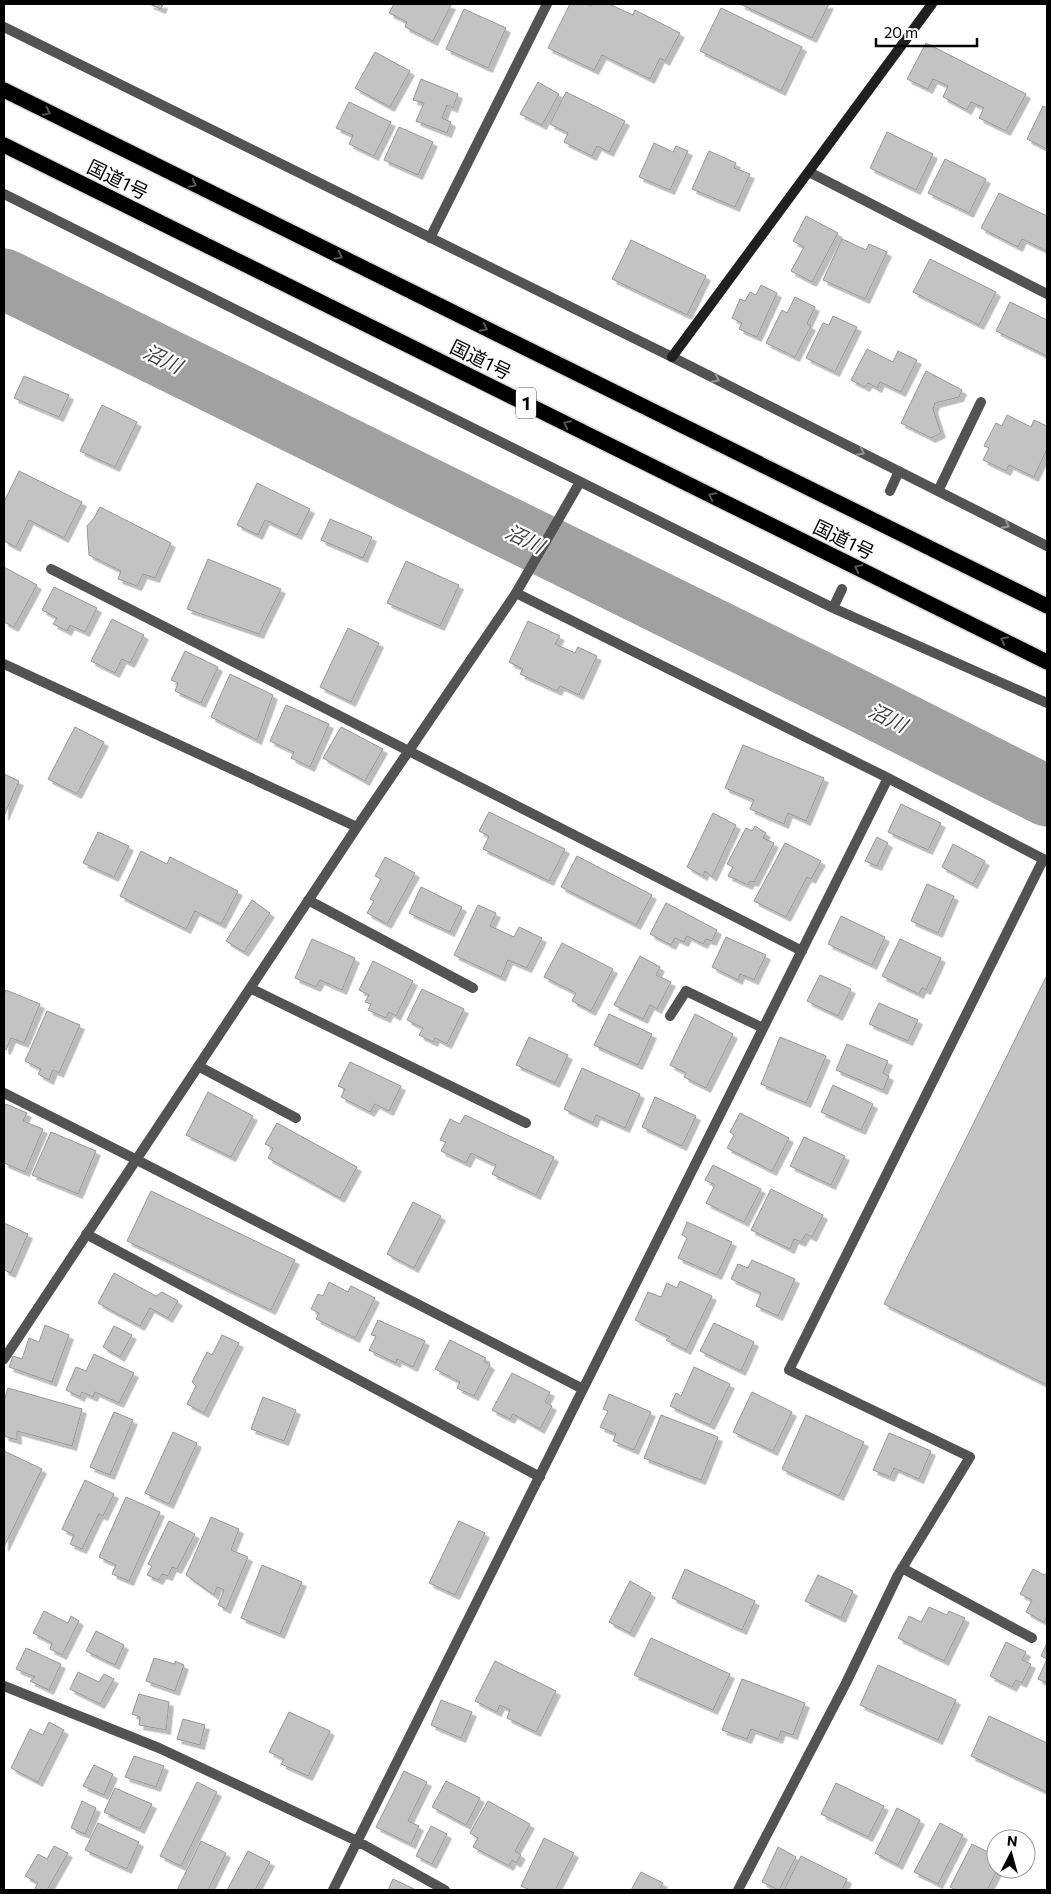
<svg xmlns="http://www.w3.org/2000/svg" width="1051" height="1894" viewBox="0 0 1051 1894" font-family="Commissioner,'Noto Sans JP',sans-serif">
  <defs>
    <filter id="shadow"><feDropShadow dx="4.5" dy="4.5" stdDeviation="0" flood-color="#0004"/></filter>
  </defs>
  <rect width="100%" height="100%" fill="#fff"/>
  <g fill="none" stroke-linecap="round" stroke-linejoin="round">
    <path stroke="#a1a1a1" stroke-width="61" d="M4,279L833,688L1047,796"/>
  </g>
  <path fill="#c3c3c3" stroke="#979797" filter="url(#shadow)" d="M149,4H163L161,9Z
    M394,4H448L451,5L433,41L405,27L407,22L389,13Z
    M570,4H586L591,6L593,4H609L633,15L635,10L680,33L665,61L660,58L650,79L602,55L594,70L548,48Z
    M740,4H829L812,38Z
    M721,8L802,47L781,91L700,51Z
    M464,9L506,28L488,68L446,49Z
    M926,43L1026,94L1006,131L979,118L984,108L971,102L967,110L943,97L948,86L933,79L928,89L907,79Z
    M375,52L410,71L390,107L355,88Z
    M421,79L458,94L453,108L447,105L442,118L451,122L447,133L416,121L424,103L413,100Z
    M538,82L559,94L542,125L520,114Z
    M566,92L625,121L609,152L597,146L592,156L564,142L568,133L550,124Z
    M349,102L391,122L374,156L349,144L353,135L336,128Z
    M1043,106L1047,108V149L1027,139Z
    M399,127L433,142L418,175L384,160Z
    M887,132L933,154L916,190L870,168Z
    M654,143L673,152L676,146L688,151L670,190L639,177Z
    M709,151L736,163L734,168L750,174L735,207L692,189Z
    M945,159L986,179L969,213L928,193Z
    M999,193L1047,216V251L1022,239L1018,247L981,228Z
    M806,216L838,233L812,282L791,271L804,247L793,241Z
    M842,239L866,250L869,244L887,252L865,299L823,280Z
    M631,240L706,276L687,315L612,279Z
    M930,259L996,292L979,325L913,292Z
    M761,285L777,293L757,337L739,329L742,323L732,318L740,299L745,301L750,292L756,295Z
    M795,297L815,307L807,324L811,326L795,357L766,343L782,310L787,313Z
    M1010,302L1047,320V356L996,331Z
    M833,316L857,327L835,372L806,358L823,323L829,325Z
    M867,349L893,362L898,351L917,360L901,392L880,382L877,388L868,383L865,387L851,380Z
    M926,371L962,390L959,397L935,403L933,409L941,433L931,438L901,423Z
    M24,376L69,395L59,417L14,398Z
    M102,405L137,422L115,467L80,451Z
    M1007,415L1031,427L1034,420L1047,426V449L1034,477L1009,465L1006,471L983,460L989,448L984,446L996,423L1002,426Z
    M19,471L82,502L64,538L29,520L16,547L4,541V502Z
    M257,483L310,509L297,535L265,520L258,535L237,525Z
    M100,507L171,543L155,578L143,574L137,586L118,579L121,571L89,555L87,526L94,518Z
    M330,519L372,537L363,558L321,540Z
    M208,559L281,589L259,634L187,609Z
    M406,561L459,585L440,626L387,603Z
    M4,567L37,585L14,627L4,622Z
    M54,587L97,608L85,632L70,625L67,631L53,624L57,618L42,610Z
    M112,619L144,635L130,663L122,659L115,673L91,661Z
    M528,621L560,636L555,644L575,653L578,647L597,656L579,695L560,686L557,691L520,674L523,669L509,662Z
    M348,628L379,643L351,702L320,687Z
    M185,651L218,667L201,703L175,691L178,683L171,680Z
    M230,674L273,695L257,740L211,717Z
    M286,705L329,724L310,767L291,758L294,752L270,741Z
    M75,727L104,742L77,794L48,779Z
    M341,727L383,749L365,781L323,758Z
    M743,745L824,778L806,821L788,813L784,824L750,809L754,800L725,788Z
    M4,774L19,781L4,816Z
    M901,804L941,823L928,850L888,832Z
    M489,812L565,849L549,881L483,849L489,836L479,831Z
    M713,813L736,825L712,877L705,871L703,876L687,867Z
    M755,826L766,833L763,838L774,843L754,882L750,881L748,885L728,876L733,867L727,864L746,828L752,831Z
    M98,832L129,846L114,877L83,863Z
    M877,837L888,843L877,866L865,861Z
    M785,843L821,861L811,879L807,877L786,917L754,901Z
    M953,844L985,861L973,884L942,867Z
    M141,851L167,864L170,857L238,891L221,924L195,911L186,929L120,896Z
    M577,856L652,895L636,925L561,887Z
    M385,857L415,873L387,924L367,913L374,901L370,899L381,879L375,876Z
    M927,884L954,896L938,933L911,921Z
    M421,887L462,907L450,932L409,913Z
    M252,900L270,913L244,952L226,941Z
    M666,903L717,930L712,941L706,939L703,944L687,936L684,942L675,938L671,945L650,934Z
    M478,905L496,913L490,926L514,937L519,927L542,938L527,968L508,960L501,977L454,955Z
    M841,916L885,937L872,965L828,944Z
    M726,937L766,955L754,980L740,974L738,980L712,967Z
    M312,939L355,958L342,990L320,980L316,987L295,978Z
    M900,939L941,958L926,990L922,988L919,994L882,976Z
    M562,943L613,969L591,1011L572,1001L576,993L544,977Z
    M640,956L660,967L656,975L671,982L657,1009L650,1005L643,1019L614,1005Z
    M373,961L413,981L396,1016L389,1012L386,1018L368,1010L371,1004L365,1002L369,995L359,990Z
    M820,975L851,989L838,1016L807,1001Z
    M1047,975V1385L884,1304Z
    M422,989L464,1009L447,1044L435,1038L433,1042L419,1035L423,1028L407,1020Z
    M6,990L40,1004L24,1043L11,1038L6,1050L4,1049V995Z
    M879,1003L918,1020L908,1041L869,1024Z
    M47,1011L80,1025L59,1073L53,1070L49,1080L38,1074L41,1069L25,1061Z
    M609,1014L652,1034L638,1065L594,1045Z
    M695,1014L733,1034L706,1088L684,1077L686,1073L670,1065Z
    M529,1037L568,1055L555,1083L516,1065Z
    M780,1037L826,1056L806,1103L761,1084Z
    M847,1044L888,1061L883,1073L889,1076L883,1090L836,1070Z
    M350,1062L401,1086L389,1111L375,1104L370,1112L341,1097L345,1089L338,1086Z
    M582,1068L640,1094L625,1128L596,1115L593,1123L564,1109Z
    M833,1085L873,1104L861,1130L821,1112Z
    M208,1092L253,1116L231,1157L186,1135Z
    M655,1097L696,1116L682,1146L642,1127Z
    M6,1104L27,1113L23,1121L43,1129L25,1172L4,1163V1109Z
    M740,1113L789,1138L772,1171L727,1148L734,1135L730,1132Z
    M465,1115L554,1157L536,1195L492,1174L496,1165L471,1153L466,1163L441,1151L446,1142L440,1140L450,1119L460,1124Z
    M277,1123L357,1167L340,1198L268,1158L273,1148L265,1144Z
    M51,1132L96,1151L78,1194L32,1175Z
    M804,1137L845,1156L831,1185L790,1166Z
    M713,1165L761,1189L744,1222L706,1203L715,1185L705,1180Z
    M771,1189L823,1215L812,1237L806,1234L801,1242L794,1239L790,1249L751,1230Z
    M151,1191L295,1260L271,1310L127,1241Z
    M413,1202L441,1216L414,1268L387,1254Z
    M687,1222L732,1242L717,1275L678,1258L687,1238L682,1235Z
    M4,1223L28,1234L11,1273L4,1270Z
    M752,1260L795,1279L778,1316L756,1306L761,1293L731,1279L738,1264L748,1268Z
    M114,1273L156,1296L162,1292L178,1301L168,1318L150,1308L140,1326L98,1303Z
    M680,1281L712,1296L686,1350L666,1340L670,1337L635,1320L648,1292L661,1297L667,1283L677,1288Z
    M329,1282L348,1292L351,1286L375,1298L355,1338L316,1319L319,1313L311,1309L318,1294L323,1296Z
    M378,1320L425,1341L413,1367L397,1359L396,1363L369,1350L376,1336L371,1335Z
    M714,1323L754,1342L741,1371L700,1351Z
    M45,1325L69,1335L52,1382L9,1367L13,1356L22,1359L29,1338L39,1342Z
    M114,1326L132,1335L120,1357L103,1347Z
    M222,1335L239,1343L204,1413L187,1404L196,1386L192,1382L207,1352L212,1355Z
    M450,1340L486,1358L484,1361L490,1365L474,1396L457,1388L460,1382L435,1369Z
    M94,1354L134,1373L119,1403L95,1392L93,1397L82,1392L80,1397L66,1390L76,1367L86,1371Z
    M694,1367L730,1384L710,1425L670,1406L676,1393L681,1396Z
    M512,1373L550,1392L545,1402L552,1406L540,1429L513,1414L510,1419L492,1410Z
    M8,1388L82,1409L72,1446L17,1431V1440L4,1436V1401Z
    M752,1392L792,1412L773,1451L733,1432Z
    M609,1394L651,1412L634,1450L613,1441L616,1434L600,1427L608,1411L603,1409Z
    M263,1397L296,1410L284,1441L251,1429Z
    M114,1412L133,1420L110,1475L90,1467Z
    M661,1415L718,1437L701,1480L644,1458Z
    M806,1415L864,1442L839,1496L782,1469Z
    M173,1432L197,1443L169,1504L145,1493Z
    M889,1433L931,1451L919,1479L894,1468L890,1477L873,1470Z
    M4,1451L42,1469L4,1547Z
    M85,1480L114,1494L103,1516L99,1514L82,1549L70,1544L74,1535L62,1529Z
    M126,1497L160,1512L129,1581L112,1574L116,1565L99,1557Z
    M211,1517L239,1529L231,1550L248,1557L226,1609L218,1605L224,1590L217,1587L214,1595L186,1575Z
    M169,1521L195,1534L177,1569L172,1567L168,1576L162,1574L158,1580L147,1575L152,1566L148,1564Z
    M459,1521L485,1533L455,1595L429,1583Z
    M262,1565L302,1582L280,1634L241,1618Z
    M685,1569L755,1601L742,1630L672,1598Z
    M1033,1569L1044,1575L1047,1573V1617L1044,1622L1026,1612L1032,1600L1020,1594Z
    M818,1575L853,1591L841,1618L805,1601Z
    M630,1581L651,1593L630,1633L609,1622Z
    M929,1607L947,1615L949,1611L965,1618L944,1661L898,1638L909,1616L921,1622Z
    M44,1611L68,1623L71,1616L79,1621L62,1655L50,1649L52,1643L33,1633Z
    M96,1631L124,1645L115,1665L86,1651Z
    M651,1638L730,1674L713,1710L634,1675Z
    M1006,1642L1026,1652L1022,1660L1031,1664L1022,1683L1016,1680L1012,1687L990,1676Z
    M1047,1643V1683L1038,1679L1047,1659L1041,1656Z
    M26,1648L61,1664L49,1690L30,1681L35,1677L16,1669Z
    M154,1658L175,1664V1661L184,1665L175,1691L146,1681Z
    M495,1661L556,1691L536,1732L507,1718L510,1710L500,1705L497,1712L475,1701Z
    M878,1665L956,1700L938,1740L860,1705Z
    M78,1672L99,1682L104,1674L114,1679L100,1704L70,1689Z
    M742,1679L805,1703L793,1735L781,1731L778,1739L751,1729L747,1739L722,1730Z
    M139,1694L169,1702L166,1730L139,1725L140,1717L132,1714Z
    M441,1700L472,1712L461,1738L431,1725Z
    M289,1712L330,1731L308,1776L281,1764L284,1759L269,1752Z
    M989,1716L1047,1743V1792L971,1756Z
    M183,1719L205,1725L200,1745L177,1739Z
    M49,1722L64,1730L38,1782L11,1768L30,1729L43,1735Z
    M134,1756L164,1766L156,1787L125,1777Z
    M94,1765L113,1774L104,1795L83,1786Z
    M404,1771L427,1782L408,1821L419,1826L411,1844L376,1827Z
    M446,1781L480,1798L466,1825L432,1807Z
    M197,1782L217,1792L181,1866L160,1856Z
    M836,1783L884,1806L868,1837L821,1814Z
    M115,1788L152,1804L140,1829L104,1812Z
    M82,1801L96,1808L85,1834L71,1828Z
    M488,1801L530,1824L515,1851L521,1855L516,1863L512,1860L509,1866L473,1847L478,1838L470,1833Z
    M897,1808L920,1820L898,1865L875,1853Z
    M98,1823L139,1842L127,1869L85,1850Z
    M940,1823L963,1835L938,1884L914,1872Z
    M431,1826L447,1834L432,1864L416,1856Z
    M544,1838L574,1853L555,1890H530L521,1886Z
    M201,1841L226,1853L208,1890H177Z
    M972,1844L996,1856V1869H998L987,1890H956L950,1887Z
    M54,1846L68,1853L47,1890H37L35,1889L38,1883L25,1876L38,1854L47,1859Z
    M778,1847L796,1857L779,1890L762,1882Z
    M248,1851L270,1862L255,1890H227Z
    M801,1856L847,1879L842,1890H784Z
    M641,1872L663,1883L659,1890H631Z
    M393,1879L414,1889V1890H388Z"/>
  <g fill="none" stroke-linecap="round" stroke-linejoin="round">
    <defs>
      <path id="highway" d="M4,90L1047,606
        M4,145L1047,662"/>
    </defs>
    <use href="#highway" stroke="#dbdbdb" stroke-width="18"/>
    <path stroke="#535353" stroke-width="10" d="M4,194L833,608L1047,703
      M672,357L1047,546
      M890,491L899,471
      M516,593L580,482
      M833,608L842,589"/>
    <path stroke="#535353" stroke-width="10" d="M4,27L672,357
      M809,172L1047,294
      M430,238L547,4
      M938,491L981,402
      M51,569L802,951
      M4,664L357,827
      M308,900L473,988
      M250,988L526,1123
      M670,1016L686,991L763,1028
      M198,1066L296,1118
      M4,1093L135,1159L583,1389
      M86,1234L540,1477
      M4,1359L357,827L516,593L888,778L1047,861
      M902,1568L1032,1638
      M4,1686L159,1748L357,1841L445,1890
      M333,1890L888,778
      M738,1890L846,1683L898,1575L970,1457L789,1370L1043,860"/>
    <path stroke="#202020" stroke-width="10" d="M672,357L932,4"/>
    <use href="#highway" stroke="#000" stroke-width="15"/>
  </g>
  <defs><path id="oneway-chevron" d="M-2-3.5L2.5 0L-2 3.5" fill="none" stroke-width="1.6" stroke-linecap="round" stroke-linejoin="round" transform="scale(1.25)"/></defs>
  <g stroke="#595959">
    <use href="#oneway-chevron" transform="translate(47 112) rotate(26)"/>
    <use href="#oneway-chevron" transform="translate(193 184) rotate(26)"/>
    <use href="#oneway-chevron" transform="translate(339 256) rotate(26)"/>
    <use href="#oneway-chevron" transform="translate(484 328) rotate(26)"/>
    <use href="#oneway-chevron" transform="translate(567 424) rotate(-154)"/>
    <use href="#oneway-chevron" transform="translate(712 496) rotate(-154)"/>
    <use href="#oneway-chevron" transform="translate(858 568) rotate(-154)"/>
    <use href="#oneway-chevron" transform="translate(1004 640) rotate(-154)"/>
  </g>
  <g stroke="#989898">
    <use href="#oneway-chevron" transform="translate(716 379) rotate(27)"/>
    <use href="#oneway-chevron" transform="translate(861 452) rotate(27)"/>
    <use href="#oneway-chevron" transform="translate(1006 525) rotate(27)"/>
  </g>
  <g text-anchor="middle" dominant-baseline="central" stroke-width="4.5" stroke-linejoin="round" paint-order="stroke">
    <rect fill="#fff" stroke="#4c4c4c" stroke-width="1" x="516" y="387.5" width="20" height="31" rx="4"/>
    <g font-size="18" font-weight="bold" fill="#000">
      <text x="526" y="403">1</text>
    </g>
    <g font-size="19" fill="#000" stroke="#fff">
      <text transform="translate(118 179) rotate(26)">国道1号</text>
      <text transform="translate(481 359) rotate(26)">国道1号</text>
      <text transform="translate(844 539) rotate(26)">国道1号</text>
    </g>
    <g font-size="20" font-style="italic" fill="#424242" stroke="#fff">
      <text transform="translate(163 358) rotate(26)">沼川</text>
      <text transform="translate(525 538) rotate(26)">沼川</text>
      <text transform="translate(888 717) rotate(26)">沼川</text>
    </g>
  </g>
  <rect width="1051" height="1894" fill="none" stroke="#000000" stroke-width="10"/>
  <g transform="translate(1011 1854) rotate(6)"><circle r="24" fill="#ffffff" stroke="#999999"/>
  <path d="M0-4L9 19L0 12L-9 19Z" fill="#000000"/>
  <text y="-8" font-size="14" font-weight="bold" text-anchor="middle" fill="#000000">N</text>
  </g>
  <path d="M876 38v8h101v-8" fill="none" stroke="#000000" stroke-width="2.5"/>
  <text x="884" y="38" font-size="15" fill="#000000" stroke="#ffffff" stroke-width="4" paint-order="stroke">20 m</text>
</svg>
